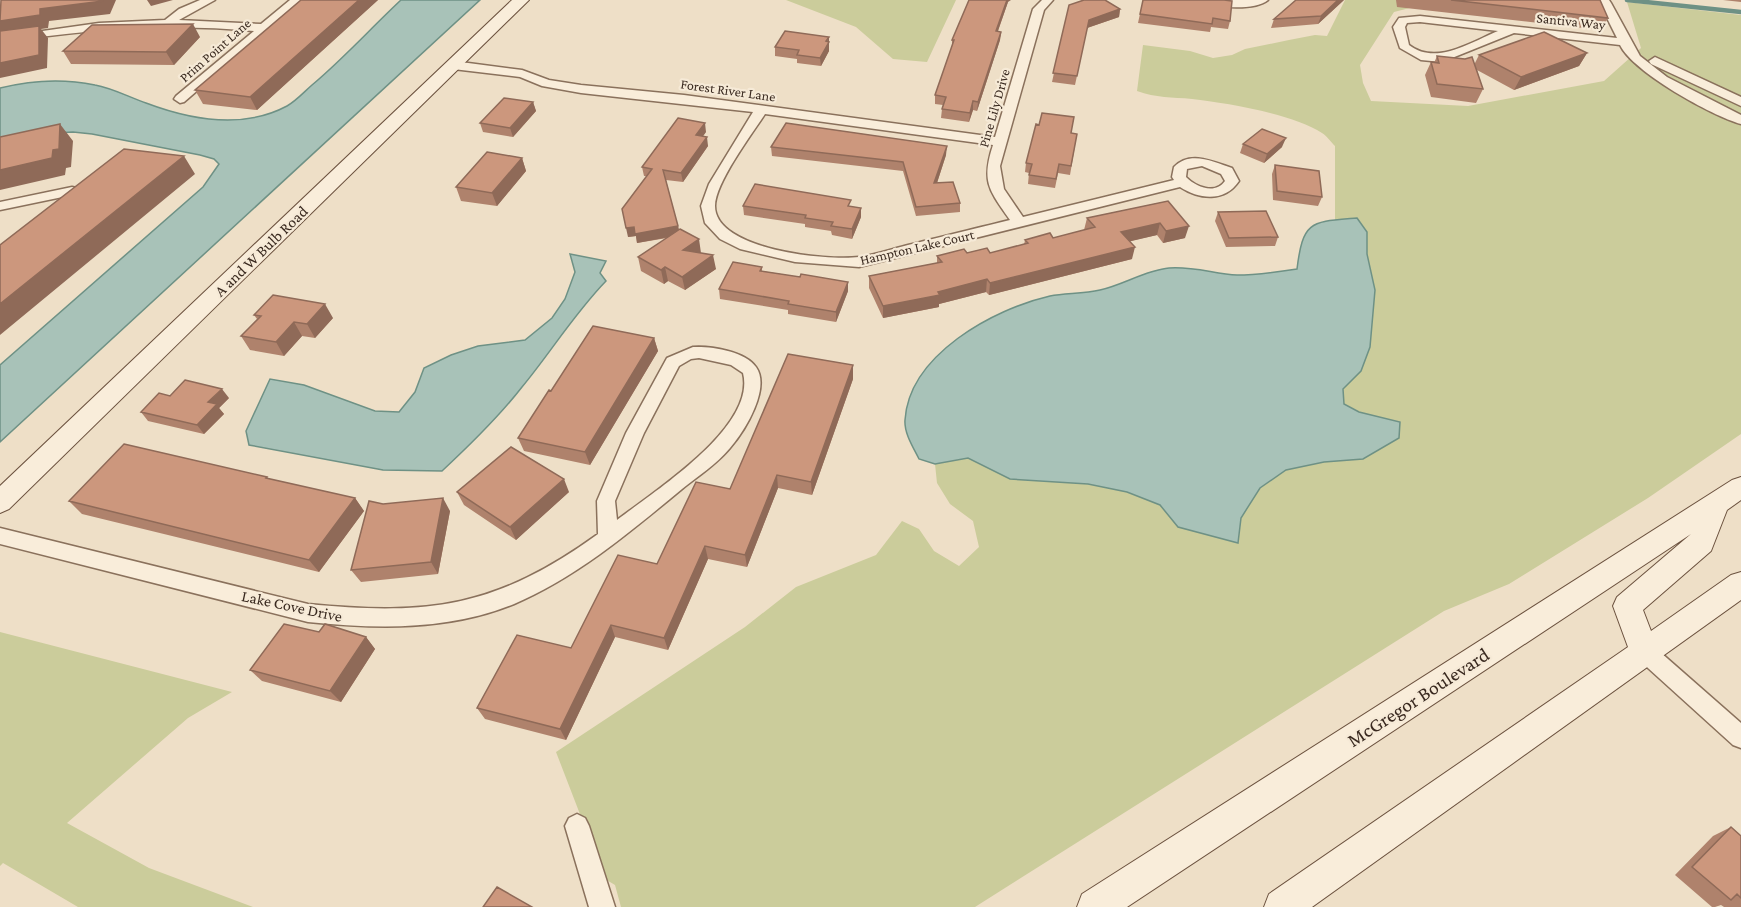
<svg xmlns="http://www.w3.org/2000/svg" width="1741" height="907" viewBox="0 0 1741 907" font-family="'Crimson Pro',serif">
  <rect width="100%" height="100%" fill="#eedfc7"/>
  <path fill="#cbcc9b" d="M786,0H956L927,62L893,59L856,27Z
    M1345,0H1441L1394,12L1360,65L1363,83L1371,101L1468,106L1604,81L1641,48L1627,2L1741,15V434L1648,498L1509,584L1444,611L975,907H621L615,885L605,879L556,752L745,627L796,587L876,555L902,521L919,529L934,551L959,566L979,547L973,521L950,504L937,483L935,464L968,458L1010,479L1088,484L1127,492L1160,505L1178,527L1238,543L1241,518L1260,488L1286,470L1324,462L1400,422L1359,412L1344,404L1343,389L1361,371L1375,290L1367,254V232L1357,218L1335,220V146C1331,142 1327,136 1322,133C1293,114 1227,103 1192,99C1172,97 1156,98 1137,91L1143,45L1190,51L1213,58L1232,55L1245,49L1289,40L1315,35L1327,36Z
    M0,632L232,692L188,718L67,823L149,868L253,907H78L3,863L0,866Z"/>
  <path fill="#a8c2b8" stroke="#6e9185" stroke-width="1.5" d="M401,0H480L0,442V365L203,187L219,164L214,159L200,155L92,134L73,132L35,134L0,143V88C32,80 62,78 95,85C112,88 129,97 146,103C191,120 244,129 287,106C296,101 304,92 312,85C343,59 371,28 401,0Z
    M1357,218L1367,232V254L1375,290L1370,347L1361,371L1343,389L1344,404L1359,412L1400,422L1399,438L1363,459L1324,462L1286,470L1260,488L1241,518L1238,543L1178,527L1160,505L1127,492L1088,484L1010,479L968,458L935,464L919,459C913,447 904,433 905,420C909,355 993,309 1050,296C1066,293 1083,294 1100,290C1123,285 1146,270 1169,268C1193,266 1215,274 1237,275C1257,275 1277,272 1297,269C1303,220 1311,222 1357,218Z
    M570,254L606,261L600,273L606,281C574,314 551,352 522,387C498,418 470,445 442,471L383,470L249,445L246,431L270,379L304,385L375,411L399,412L415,392L424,368L451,355L478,346L525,340L552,318L565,299L575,272Z"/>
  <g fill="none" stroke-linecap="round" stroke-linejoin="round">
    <path stroke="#6e9185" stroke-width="4.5" d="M1627,0L1741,12"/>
    <defs>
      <path id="street" d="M200,0H215L179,20L261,24L290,0H302L184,102L180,103L174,99L176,96L254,31C168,23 85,29 0,43V37L99,23L165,20L179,9Z
        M1042,0H1053L1044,10L1000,166L1004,189L1023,217L1174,180L1172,177L1174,167C1190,150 1214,162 1232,168L1239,181C1225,202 1200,200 1180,187L859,267L795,262L740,249L720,239L705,223L701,206L709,184L753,112L581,93L542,86L520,77L453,69L447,65L453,61L522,70L549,80L581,85L684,95L995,137L1033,9ZM765,114L993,145C981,182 989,190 1010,220C976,228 942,237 908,245C892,249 875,255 859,257C827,261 715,250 715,206C715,183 752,134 765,114ZM1202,166L1221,174L1225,181C1215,195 1196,187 1186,177L1187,169Z
        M1184,0H1268C1252,13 1209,5 1189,3Z
        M1598,0H1609L1611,3L1640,56L1667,77L1741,115V124C1712,116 1633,72 1620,45L1514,33L1442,62L1421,60L1400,48L1393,27L1399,18L1420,16L1617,38ZM1420,22L1498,31C1471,42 1436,66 1409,45L1405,27L1407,23Z
        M1655,57L1741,97V106L1651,64L1649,61Z
        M72,187L77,188L79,191L77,194L0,210V202Z
        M693,347C711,346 745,351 756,367C771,388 745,431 730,448C716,465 698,476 682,489C630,532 577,577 514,604C448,631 377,629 308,622L0,544V528L308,604C430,616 497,607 598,534L597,501L626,433L667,358ZM699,358L731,365L743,373C757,427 653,492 617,520L615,501L644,433L679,366L691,359Z
        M1645,643L1652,645L1741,723V748L1733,745L1638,659L1634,652L1638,645Z
        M577,814L585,818L589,826L615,907H589L565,826L569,818Z"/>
      <path id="secondary" d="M512,0H529L9,509L0,513V486Z
        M1741,477V500L1727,510L1711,551L1643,610L1651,631L1731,575L1741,572V600L1312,907H1264L1269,894L1628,647L1613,606L1617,597L1691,534L1127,907H1077L1082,894L1732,480Z"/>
    </defs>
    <use href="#street" stroke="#8a715c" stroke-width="3"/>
    <use href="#secondary" stroke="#6c523f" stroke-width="2"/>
    <use href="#street" fill="#f9edda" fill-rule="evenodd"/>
    <use href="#secondary" fill="#f9edda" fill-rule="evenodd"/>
  </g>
  <path fill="#af826c" d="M301,0H378L257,110L203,104L195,90Z
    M1143,0L1230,21L1228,29L1211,27L1210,32L1138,23Z
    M1344,0L1318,24L1271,28L1274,19Z
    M1396,0H1600L1608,18L1601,30L1397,7Z
    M1723,0H1741V2Z
    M1008,2L998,31L1001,32L1000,40L977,111L973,110L969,122L941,118L942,109L943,105L935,104V95L952,48V40Z
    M1069,5L1120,9L1119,17L1087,28L1075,85L1052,82Z
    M200,37L174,65L71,64L63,51Z
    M829,37V51L821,66L797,63V59L775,56V47Z
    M1587,53L1579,66L1514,90L1477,70L1483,89L1476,103L1431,97L1425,75L1431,62L1434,63L1437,56L1475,63L1479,55Z
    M533,102L536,111L513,137L483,132L480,123Z
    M706,132L703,136L708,146L683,182L666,180L679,230L716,269L685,290L668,281L664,284L641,271L638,257L667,238L637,243L636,236L628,237L646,176H644L642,167Z
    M1071,133L1077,134L1070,175L1058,173L1055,188L1028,184L1029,173L1025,172L1026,163Z
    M1243,144L1282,147L1264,163L1240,153Z
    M771,147L946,155L937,183L960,203V212L916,216L903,171L772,156Z
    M522,158L526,171L497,206L461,201L456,187Z
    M1275,165L1322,197L1318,206L1273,200L1272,174Z
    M1168,201L1185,238L1163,243L1157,235L1130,241L1132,259L989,295L986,292L939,304V307L883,318L869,288V276L937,263V256L967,253H990L1024,245L1025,240L1053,238L1084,230L1087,218Z
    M743,206L861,208V217L852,239L832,235L831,231L805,227V224L744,215Z
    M1218,212L1278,237L1275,246L1226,247L1215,221Z
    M762,267V271L800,277L848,282V291L836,322L788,314V310L720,299L719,289Z
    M254,315L333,318L315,338L302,336L284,356L250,350L241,336L257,319Z
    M654,338L658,351L590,465L524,451L518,438L551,391Z
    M853,365V379L812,495L778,488L747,567L708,559L668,650L615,637L566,740L485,719L477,708L571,648L657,564L730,489Z
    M170,396L229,398L219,408L224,414L204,434L148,421L141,412Z
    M267,477L269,479L355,498L364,511L319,572L82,514L69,501Z
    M457,492H569L516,540L464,505Z
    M383,504L450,511L438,574L361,582L351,570Z
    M319,632L366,637L375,649L341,702L262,681L250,670Z
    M1731,827L1741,836V907H1724L1721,905L1715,907H1712L1675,875L1713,836Z"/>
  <path fill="#8f6a58" d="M103,0H116L110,14L49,21L48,28L41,29L48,38L47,68L0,78V21L40,9Z
    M147,0H173L151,6Z
    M359,0H378L257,110L250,97Z
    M1007,0H1011L1008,2L995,39L996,31Z
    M1338,0H1344L1318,24L1321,16Z
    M1120,9L1119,17L1087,28L1075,85L1089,20Z
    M193,24L200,37L174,65L166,52Z
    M1001,32L1000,40L977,111L978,102Z
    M829,37V51L821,66L820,58Z
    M1587,53L1579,66L1514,90L1521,77Z
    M973,101V110L969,122L970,113Z
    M533,102L536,111L513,137L510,128Z
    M705,123L706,132L697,144L696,135Z
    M60,124L73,141L71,167L66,168L65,175L0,190V170L53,150Z
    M707,137L708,146L683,182L681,173Z
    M1286,138L1282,147L1264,163L1267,154Z
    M947,146L946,155L934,192V183Z
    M184,156L195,174L0,335V304Z
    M522,158L526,171L497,206L492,193Z
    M861,208V217L852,239V229Z
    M1160,223L1157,235L1119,244L1121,232Z
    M678,226L680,235L637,243L636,236L628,237L626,228L634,227Z
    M1189,226L1185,238L1163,243L1166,231Z
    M699,239L701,253L683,250Z
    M1135,247L1132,259L989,295L990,283Z
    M713,255L716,269L685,290L682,277Z
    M665,267L668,281L664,284L661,270Z
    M987,279L986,292L939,304V307L883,318V306Z
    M848,282V291L836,322V312Z
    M325,304L333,318L315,338L307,324Z
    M294,322L302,336L284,356L276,342Z
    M654,338L658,351L590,465L585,452Z
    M853,365V379L812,495L811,482Z
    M222,389L229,398L219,408L224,414L204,434L197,425L208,402Z
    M777,475L778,488L747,567L745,555Z
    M564,479L569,492L516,540L510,527Z
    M355,498L364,511L319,572L309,560Z
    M443,498L450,511L438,574L431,562Z
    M705,546L708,559L668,650L664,638Z
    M611,625L615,637L566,740L560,729Z
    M366,637L375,649L341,702L330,691Z"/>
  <path fill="#cc977d" stroke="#8f6a58" stroke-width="1.5" d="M1,0H103V1L40,9V15L0,21Z
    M301,0H359L250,97L195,90Z
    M969,0H1007L996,31L1001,32L978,102L973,101L970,113L942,109L946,97L935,95L954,40H952Z
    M1084,0H1105L1120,9L1089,20L1077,76L1053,73L1069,5Z
    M1143,0H1224L1232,1L1230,21L1213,18L1212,24L1140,14Z
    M1296,0H1338L1321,16L1274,19Z
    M1451,0H1600L1608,18Z
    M193,24L166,52L63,51L92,25Z
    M39,26V55L0,63V31Z
    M785,31L829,37L826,41L829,42L820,58L797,55L799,50L775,47Z
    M1544,32L1587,53L1521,77L1479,55Z
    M1437,56L1465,59L1472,57L1483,89L1437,84L1431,62L1439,63Z
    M504,98L533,102L510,128L480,123Z
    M1042,113L1074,117L1071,133L1077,134L1071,166L1059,164L1056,179L1029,175L1032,164L1026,163L1036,124L1039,125Z
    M678,118L705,123L696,135L707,137L681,173L663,170L678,226L635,234L634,227L626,228L622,209L652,169L642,167Z
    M786,123L947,146L934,183L953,182L960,203L916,207L903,162L771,147Z
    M60,124L59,149L53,150L52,158L0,170V137Z
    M1262,129L1286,138L1267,154L1243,144Z
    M124,149L184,156L0,304V245Z
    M487,152L522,158L492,193L456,187Z
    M1275,165L1319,171L1322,197L1277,191Z
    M755,184L851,200L848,206L861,208L852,229L831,226L833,222L805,218L806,215L743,206Z
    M1168,201L1189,226L1166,231L1160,223L1121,232L1135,247L990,283L987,279L938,292L940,295L883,306L869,276L942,262L937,256L964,249L967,253L987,248L990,253L1028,243L1025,240L1050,233L1053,238L1095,227L1087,218Z
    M1266,211L1278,237L1229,238L1218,212Z
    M680,229L699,239L683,250L713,255L682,277L665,267L661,270L638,257Z
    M733,262L762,267L760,271L800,277L801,274L848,282L836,312L788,304L789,301L719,289Z
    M273,295L325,304L307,324L294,322L276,342L241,336L261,316L254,315Z
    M593,326L654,338L585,452L518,438L549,390L551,391Z
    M788,354L853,365L811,482L777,475L745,555L705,546L664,638L611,625L560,729L477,708L517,635L571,648L618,555L657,564L696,482L730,489Z
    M185,380L222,389L208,402L217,404L197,425L141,412L159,393L170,396Z
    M124,444L267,477L266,478L355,498L309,560L69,501Z
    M511,447L564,479L510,527L457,492Z
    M443,498L431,562L351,570L369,501L383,504Z
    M284,624L319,632L325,624L366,637L330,691L250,670Z
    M1731,827L1741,836V898L1737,894L1731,900L1692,867Z
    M497,887L532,907H483Z"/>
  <g text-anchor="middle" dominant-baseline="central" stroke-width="4.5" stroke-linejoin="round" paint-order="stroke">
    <g font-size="14" fill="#3a2a20" stroke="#f6ead7">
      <text transform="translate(1571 21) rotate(6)">Santiva Way</text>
      <text transform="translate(215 50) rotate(-41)">Prim Point Lane</text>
      <text transform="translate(728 90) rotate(8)">Forest River Lane</text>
      <text transform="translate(994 108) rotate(-74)">Pine Lily Drive</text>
      <text transform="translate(917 247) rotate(-13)">Hampton Lake Court</text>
    </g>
    <g font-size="16" fill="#3a2a20" stroke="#f6ead7">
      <text transform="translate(261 251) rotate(-44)">A and W Bulb Road</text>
      <text transform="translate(292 606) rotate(12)">Lake Cove Drive</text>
    </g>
    <g font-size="20" fill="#3a2a20" stroke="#f6ead7">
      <text transform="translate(1418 697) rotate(-33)">McGregor Boulevard</text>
    </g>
  </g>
</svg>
